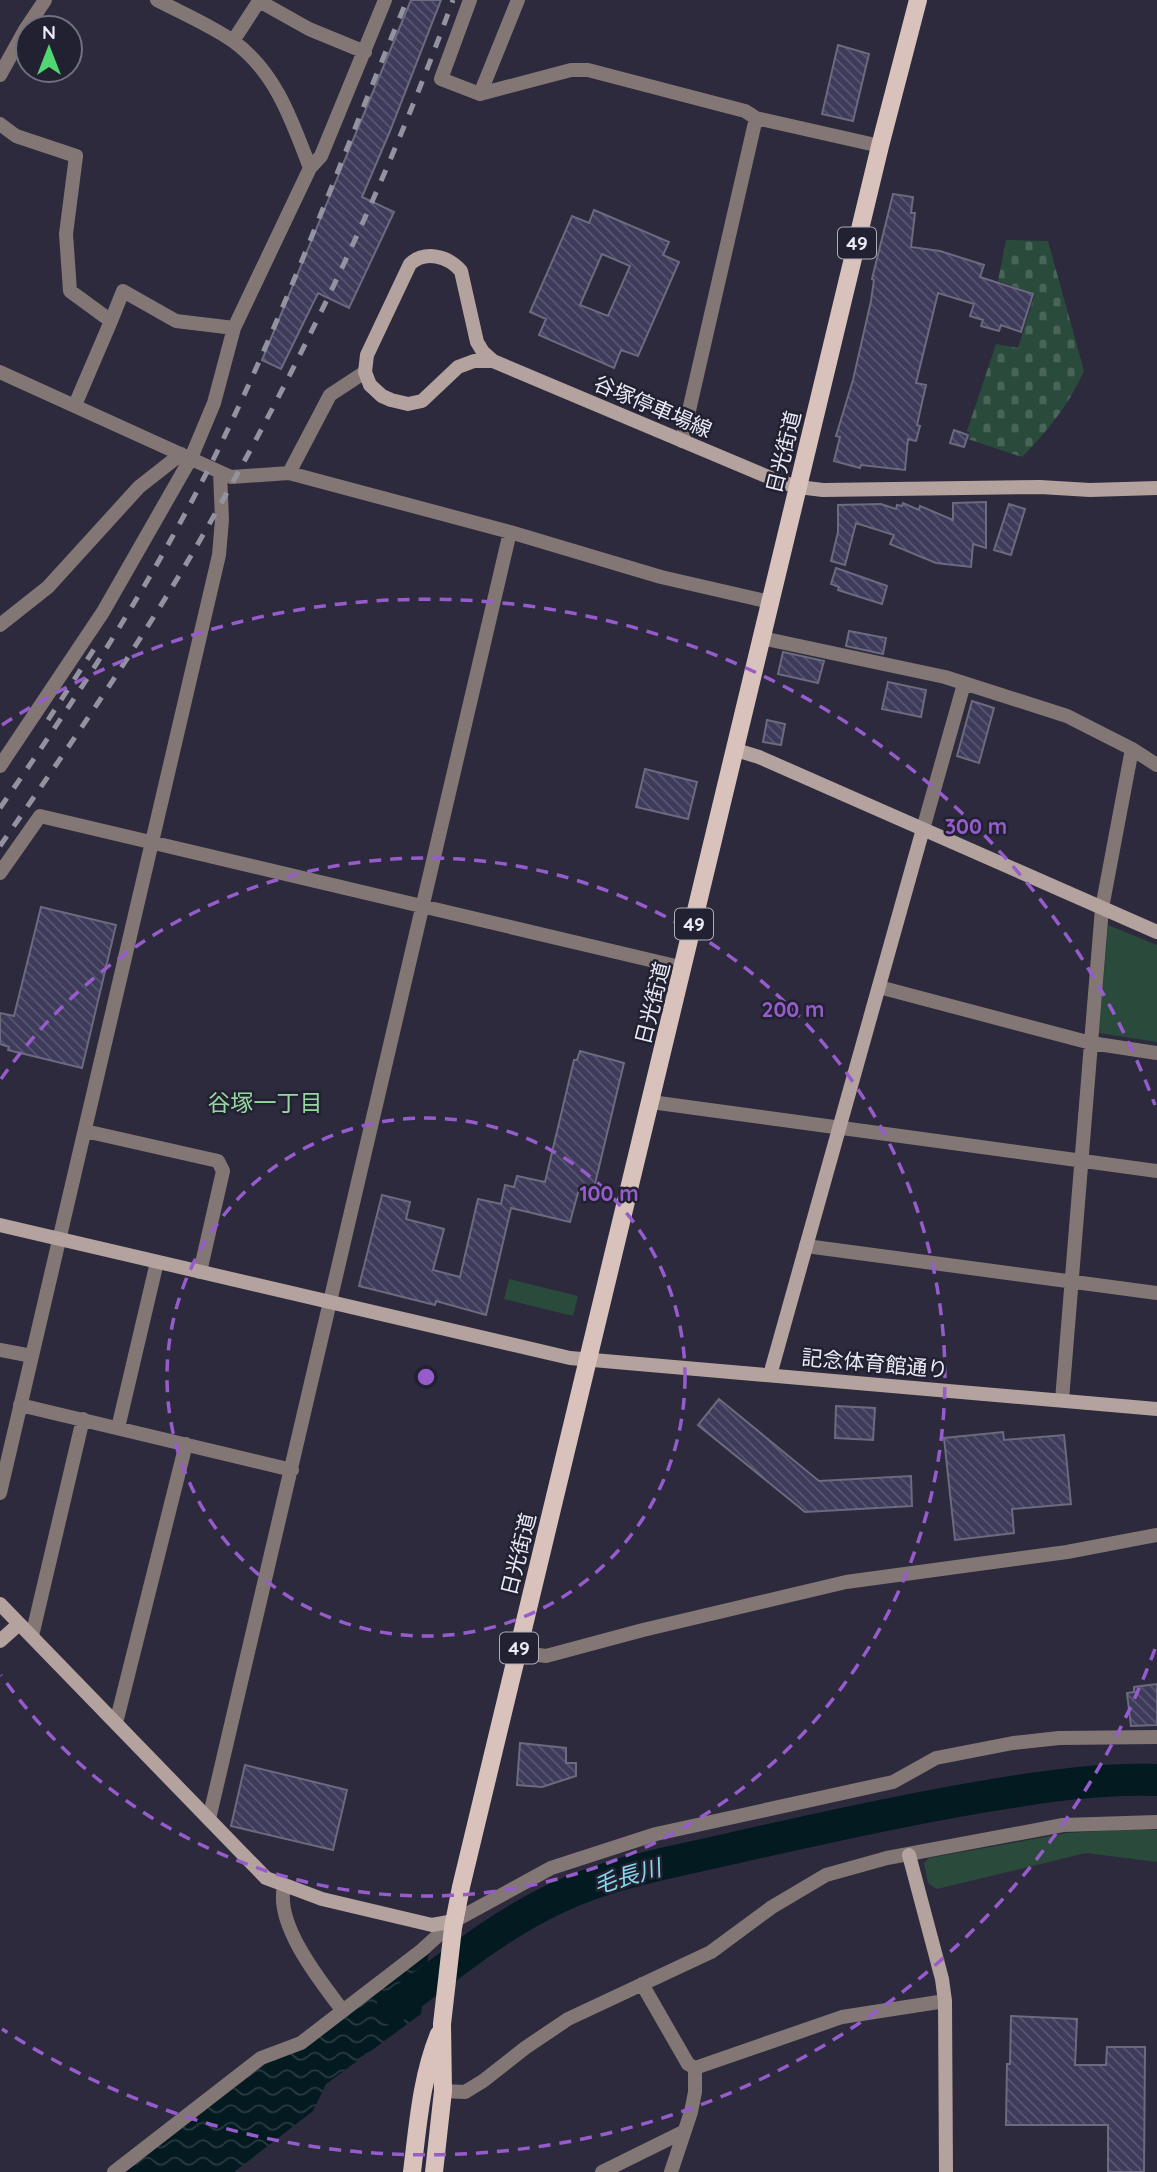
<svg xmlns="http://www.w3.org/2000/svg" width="1157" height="2172" viewBox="0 0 1157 2172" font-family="Quicksand,'Noto Sans JP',sans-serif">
  <defs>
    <pattern id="cemetery-stones" width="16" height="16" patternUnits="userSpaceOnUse" patternTransform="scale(1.75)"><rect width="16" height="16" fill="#2a4b3b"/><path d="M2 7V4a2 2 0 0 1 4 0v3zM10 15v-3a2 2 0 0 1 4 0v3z" fill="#496558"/></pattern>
    <pattern id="water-waves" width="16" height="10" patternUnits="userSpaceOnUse" patternTransform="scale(1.75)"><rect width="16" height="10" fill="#031a20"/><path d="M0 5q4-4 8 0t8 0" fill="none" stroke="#283b41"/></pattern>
    <pattern id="building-back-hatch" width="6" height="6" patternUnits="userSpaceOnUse" patternTransform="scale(1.75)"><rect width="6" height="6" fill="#3d3a5a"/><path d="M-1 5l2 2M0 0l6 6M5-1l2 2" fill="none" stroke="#595772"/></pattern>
  </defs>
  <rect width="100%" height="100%" fill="#2c2a3c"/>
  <path fill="url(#cemetery-stones)" d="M1006,240L1048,241L1084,371C1070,403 1047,432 1022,457L968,439L970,433L967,431L996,344L1018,348L1035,294L998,281Z"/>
  <path fill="#2a4b3b" d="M1108,925L1157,945V1042L1099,1033Z
    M509,1279L578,1296L573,1316L504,1299Z
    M1136,1829L1157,1830V1862L1086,1853L937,1889L928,1883L924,1863L929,1858L1067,1833Z"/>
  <path fill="url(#water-waves)" d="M429,1950L421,2014L326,2084L313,2111L234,2172H125L271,2060Z"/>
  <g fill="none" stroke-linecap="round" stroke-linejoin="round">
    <path stroke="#031a20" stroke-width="32" d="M392,2009C446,1969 498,1925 559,1897C614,1871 679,1861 738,1847C823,1828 908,1809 993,1795C1047,1786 1102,1778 1157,1780"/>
  </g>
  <path fill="url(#building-back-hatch)" stroke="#6b6a7f" stroke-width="2" fill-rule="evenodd" d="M411,0H441L390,131L362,197L394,212L349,308L318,293L281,369L262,360Z
    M838,45L869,54L853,121L822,114Z
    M893,194L913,197L911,213H915L911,247L940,251L984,265L980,277L1033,294L1021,332L1001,325L999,331L981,326L983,320L970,316L974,304L938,293L916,383L926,385L917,425L920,426L916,441L908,439L905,470L861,465L860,468L834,461L840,437L836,436L853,380L871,301L874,280L872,279Z
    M594,210L669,242L663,255L679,262L638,356L621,350L614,368L539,335L546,319L530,312L572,216L589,223ZM602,254L630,266L608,316L580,305Z
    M954,430L968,435L964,447L950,443Z
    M986,502V548L973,544L971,567L936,563L890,544L894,535L856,523L845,565L831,561L838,532V505L881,504L896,509L897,505L902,506L903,503L919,510L920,506L953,520V503Z
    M1009,504L1025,509L1011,555L994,550Z
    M836,568L887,586L882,604L838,590L839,587L831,584Z
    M849,631L886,638L883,654L846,646Z
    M783,652L824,661L818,683L778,674Z
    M888,682L926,690L921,717L882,709Z
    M972,701L994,708L979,763L957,756Z
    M767,720L785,724L781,745L763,742Z
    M645,769L697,782L688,819L636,807Z
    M41,907L116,925L82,1068L8,1050L9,1047L0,1044V1013L14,1016Z
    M580,1051L624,1063L593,1192L579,1189L570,1222L511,1208L486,1315L436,1301L435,1305L359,1286L382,1195L410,1202L406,1219L444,1229L433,1270L460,1277L478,1199L501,1204L505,1185L514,1187L517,1176L545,1182L574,1060H577Z
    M719,1399L819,1481L911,1476L912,1506L805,1512L698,1425Z
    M836,1406L875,1408L873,1440L835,1438Z
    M1003,1432L1004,1440L1064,1435L1071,1504L1012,1509L1014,1533L955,1540L944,1438Z
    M1157,1684V1725L1131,1726L1127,1693L1134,1692V1687Z
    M520,1743L566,1748V1763H576V1776L542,1787L517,1785Z
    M245,1765L347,1790L333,1850L231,1826Z
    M1011,2016L1077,2019L1075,2065H1106L1107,2047H1145L1144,2172H1108V2125H1006L1007,2064H1010Z"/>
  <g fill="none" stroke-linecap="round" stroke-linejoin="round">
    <path stroke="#827774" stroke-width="14" d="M157,0C182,13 210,25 233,41C276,72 292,121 310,168
      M470,0L441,79L480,94L571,70H588L745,111L756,118L880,146
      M233,41L259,1L309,29L365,52
      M0,75L25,30L45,0
      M480,94L518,0
      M0,124L16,136L76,156L66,234L70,291L111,321L75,405
      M111,321L123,291L176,321L234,328
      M0,372L231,477L289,473L510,532L661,577L770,602
      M682,441L756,118
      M289,473L330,395L365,372
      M0,625L48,587L139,487L181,454
      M762,638L945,677L1067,716L1132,749L1157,765
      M0,766L103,612L191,458L214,403L234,328L310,168L321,156L385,0
      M923,829L964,684
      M0,873L40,816L684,968
      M879,987L1091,1043L1157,1053
      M651,1102L1157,1171
      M85,1131L218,1161L223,1171L200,1272
      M806,1246L1157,1293
      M0,1350L32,1356
      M1062,1400L1102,908L1132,749
      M20,1405L292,1470
      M118,1428L157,1262
      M0,1493L219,555L222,520L220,472
      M32,1636L83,1419
      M517,1652L546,1656L643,1630L846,1582L1067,1552L1157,1535
      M116,1723L186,1444
      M209,1819L510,532
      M284,1887C275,1925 321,1982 343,2011
      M642,1984L688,2064L695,2068V2092L691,2112L671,2172
      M695,2068L842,2017L945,2001
      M443,2091L465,2092L483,2081L525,2048L568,2019L711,1952L772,1907L826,1875L887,1858L1063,1825L1157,1822
      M114,2172L261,2058L301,2043L422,1950L454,1921L551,1868L656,1834L893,1782L936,1758L1013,1743L1059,1738L1157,1737
      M602,2172L683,2132"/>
    <path stroke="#b3a29d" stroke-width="14" d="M493,361H474L458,367L422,401L408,404L391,400L382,396L370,385L365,372L367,355L410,264C425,250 448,256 461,271L477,342L483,352L493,361L778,481L798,487L823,490L1040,487L1090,490L1157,488
      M736,750L759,757L1157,932
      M0,1225L570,1358L1157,1409
      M770,1375L923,829
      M0,1604L266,1878L322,1899L432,1925L454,1921
      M0,1641L19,1624
      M909,1855L942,1979L945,2001L946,2172"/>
    <path stroke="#d9c2bc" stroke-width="18" d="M412,2172C418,2125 421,2078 439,2034
      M434,2172L443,2091L442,2024L453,1928L461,1887L880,146L918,0"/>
    <path stroke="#9392a0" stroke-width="5" stroke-dasharray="12 12" stroke-linecap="butt" d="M48,720L96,646
      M0,808C78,696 152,582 213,460C287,311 343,153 407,0
      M0,846C66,751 133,654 192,554C295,377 383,193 453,0"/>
  </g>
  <g fill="none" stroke="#975ccc" stroke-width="3.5" stroke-dasharray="12 9">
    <circle cx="426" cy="1377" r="259"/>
    <path d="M1 1079A519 519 0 1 1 1 1675"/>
    <path d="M1155 1649A778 778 0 0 1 2 2029M2 725A778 778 0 0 1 1155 1105"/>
  </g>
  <g text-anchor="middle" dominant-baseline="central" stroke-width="5" stroke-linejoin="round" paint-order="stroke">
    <g fill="#222132" stroke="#aeaeba" stroke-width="2">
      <rect x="838" y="227.5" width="38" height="31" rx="5"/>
      <rect x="675" y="908.5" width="38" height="31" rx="5"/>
      <rect x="500" y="1632.5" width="38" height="31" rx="5"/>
    </g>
    <g font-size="19" font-weight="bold" fill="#eaeaf5">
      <text x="857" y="243">49</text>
      <text x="694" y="924">49</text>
      <text x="519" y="1648">49</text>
    </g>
    <g font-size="21" fill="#eaeaf5" stroke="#222132">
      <text transform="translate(653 406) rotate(23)">谷塚停車場線</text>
      <text transform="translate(783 452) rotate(-76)">日光街道</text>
      <text transform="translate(652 1003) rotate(-76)">日光街道</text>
      <text transform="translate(875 1363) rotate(5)">記念体育館通り</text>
      <text transform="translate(518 1554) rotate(-76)">日光街道</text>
    </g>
    <g font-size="23" fill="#96d7a1" stroke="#222132">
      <text x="265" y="1102">谷塚一丁目</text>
    </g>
    <g font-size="23" font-style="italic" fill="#88d8ed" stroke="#222132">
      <text transform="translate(627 1876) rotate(-16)">毛長川</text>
    </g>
  </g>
  <circle cx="426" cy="1377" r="10" fill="#975ccc" stroke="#222132" stroke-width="3.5"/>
  <g font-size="21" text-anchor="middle" font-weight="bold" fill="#975ccc" stroke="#222132" stroke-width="5" stroke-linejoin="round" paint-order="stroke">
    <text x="976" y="834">300 m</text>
    <text x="793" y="1017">200 m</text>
    <text x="609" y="1201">100 m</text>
  </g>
  <g transform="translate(49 49)"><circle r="33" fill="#222132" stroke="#727180" stroke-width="2"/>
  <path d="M0-5L12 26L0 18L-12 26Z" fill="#51d674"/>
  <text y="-10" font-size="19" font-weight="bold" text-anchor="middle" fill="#eaeaf5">N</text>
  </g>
</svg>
